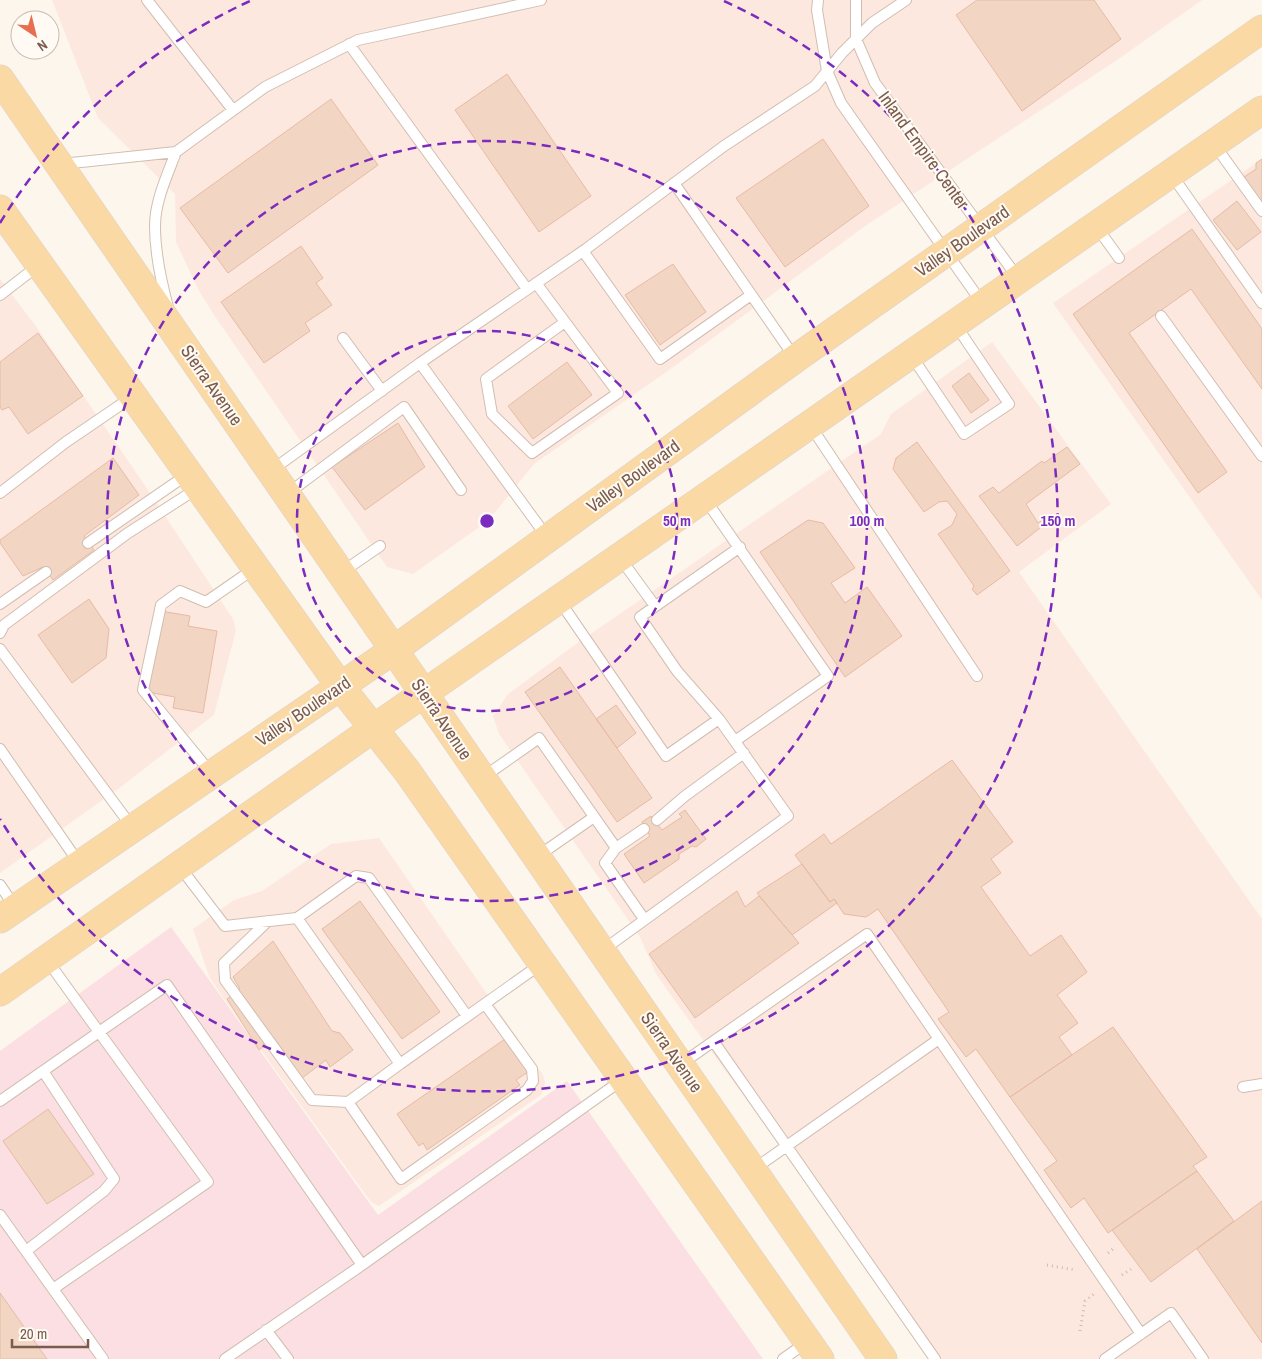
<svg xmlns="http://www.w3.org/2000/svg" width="1262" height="1359" viewBox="0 0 1262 1359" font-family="'Archivo Narrow',sans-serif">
  <rect width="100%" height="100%" fill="#fdf6ec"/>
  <path fill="#fde8e0" d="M52,0H1202L1120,58L868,224L672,368L534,464L488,521L413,574L387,567L214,315L199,291L176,242L175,194L98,118Z
    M1262,159V600L1053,303Z
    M0,279L35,325L146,487L233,619L236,630L214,715L118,789L0,873Z
    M992,342L1111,504L1019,572L1262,919V1359H931L850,1243L667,990L655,972L640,937L499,734L493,716L508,694L576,644L881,434L891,414Z
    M379,838L543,1075L545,1083L541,1095L379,1206L371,1202L224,999L209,976L193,929L234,900L262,891L331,844Z"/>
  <path fill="#fbdfe3" d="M171,927L378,1215L567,1081L763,1359H0V1051Z"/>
  <path fill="#f3d5c3" stroke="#e6bba3" d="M977,0H1094L1121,39L1022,111L956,15Z
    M507,74L591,196L539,232L455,110Z
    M331,99L378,165L228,273L180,208Z
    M823,139L869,206L785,267L736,198Z
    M1262,159V209L1241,179L1256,169V163Z
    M1237,201L1261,232L1237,250L1213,220Z
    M1192,229L1262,329V389L1191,289L1129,333L1227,472L1198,493L1073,314Z
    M301,246L323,278L316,283L332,305L305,323L310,331L264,363L221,302Z
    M673,264L706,312L660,345L625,295Z
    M38,333L83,396L28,434L9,407L2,410L0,407V362Z
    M567,362L592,395L533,439L508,406Z
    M969,373L989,400L971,413L952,386Z
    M398,423L425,467L365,510L332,467Z
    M917,442L1010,571L977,595L972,589L974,586L938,534L952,525L957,514L947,501L939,502L924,512L893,469L896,458Z
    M1067,447L1080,464L1026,504L1038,523L1052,514L1054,517L1017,546L979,496L993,487L999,493L1042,461L1044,463Z
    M113,458L139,495L84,536L94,550L53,580L43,567L23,576L0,543V540Z
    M808,520L823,523L855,568L831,583L845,603L867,587L902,636L845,677L760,552Z
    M89,599L109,629L106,658L72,683L38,635Z
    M161,611L190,616L188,626L217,631L203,713L173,708L175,697L147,692Z
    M560,667L652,798L617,822L525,692Z
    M616,705L636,733L617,748L596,719Z
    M952,760L1013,842L991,859L1001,873L981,887L1030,956L1061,935L1087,972L1057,995L1078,1023L1059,1037L1072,1055L1010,1097L976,1049L966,1057L938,1019L949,1012L878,909L866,917L844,914L834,899L830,902L795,855L824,834L831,844Z
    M685,810L706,839L696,847L692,846L679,854V859L644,883L624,854L650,836L642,822L651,816L662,830L682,817L679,814Z
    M802,864L830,902L834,899L837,903L792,935L757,893Z
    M737,891L745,907L759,896L799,943L695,1018L649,954Z
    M360,901L440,1012L402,1039L322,929Z
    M273,941L332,1031L340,1033L353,1050L330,1067L326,1060L302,1078L274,1038L259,1050L227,999L240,989L233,977Z
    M1113,1027L1207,1157L1193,1166L1197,1171L1108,1233L1084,1198L1071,1208L1044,1170L1057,1161L1010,1097Z
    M505,1039L528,1072L516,1080L520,1085L427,1150L423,1143L419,1146L397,1114Z
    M48,1109L94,1174L47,1204L3,1141Z
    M1197,1171L1234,1221L1151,1282L1112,1230Z
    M1262,1201V1343L1197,1249Z
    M0,1293L47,1359H0Z"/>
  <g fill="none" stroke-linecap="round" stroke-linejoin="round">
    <defs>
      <path id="lane" d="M147,0L233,110
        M818,0L817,10L827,71L841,103L982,303
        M856,0V39L875,83L1018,278
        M349,44L527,289
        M1214,144L1262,211
        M62,164L176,152L265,87L358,40L541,0
        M1171,174L1262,303
        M674,183L795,358
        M1096,226L1119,258
        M583,251L660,359L751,295
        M536,283L618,393L532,453L492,414L486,379L565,322
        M0,295L39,265
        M168,307C161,281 155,254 155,226C155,201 167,176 176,152
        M1161,316L1262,456
        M343,338L382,391
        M911,355L964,434L1009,404L955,324
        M420,363L547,537
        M810,425L977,676
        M272,470L420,363L586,249L724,146L815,86L842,53L872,23L906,0
        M0,493L66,442L132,397
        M287,494L404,407L461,490
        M705,499L828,676L735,741
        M88,543L188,474
        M620,558L655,606
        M342,572L380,546
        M559,600L666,756L719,719
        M0,604L46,572
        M0,633L4,625L128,533L198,488
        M0,649L132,827
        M0,749L79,863
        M211,773L143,690L161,605L180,591L206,602L255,568
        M482,778L539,738L616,848
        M657,820L685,796L744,753
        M644,829L616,848L605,863L644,919
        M538,856L594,817
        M180,867L225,926L297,918L400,1064L541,964
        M0,885L15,907
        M297,918L356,876L369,878L467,1016
        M268,921L224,963L225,980L312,1100L348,1102
        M603,950L788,816L719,719L677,671L640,617L740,547
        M47,960L99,1032L167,985L362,1265L622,1080
        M714,1042L935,1359
        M400,1064L348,1102L401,1179L527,1090L533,1081L532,1069L485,1004
        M681,1064L867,934L1141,1334
        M1243,1087L1262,1084
        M0,1101L99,1032L208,1182L53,1289
        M754,1169L939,1039
        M0,1215L103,1359
        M26,1251L104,1191L114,1179L43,1071
        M266,1330L288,1359
        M225,1359L362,1265
        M783,1359L807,1342
        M1105,1359L1171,1313L1203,1359"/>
      <path id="primary" d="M0,79L883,1359
        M0,209L340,686L407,771L820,1359
        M0,919L395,649L795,359L1262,29
        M0,992L374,728L1262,110"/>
    </defs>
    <use href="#lane" stroke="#d1beb0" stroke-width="12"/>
    <use href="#primary" stroke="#dad1cd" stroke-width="29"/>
    <path stroke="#d9b8a5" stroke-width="3" stroke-dasharray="1 4" stroke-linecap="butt" d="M1108,1253L1115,1247
      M1047,1265L1075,1270
      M1122,1275L1131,1269
      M1080,1331L1085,1301L1094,1294"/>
    <use href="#lane" stroke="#fff" stroke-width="10"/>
    <use href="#primary" stroke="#fbd9a5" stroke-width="28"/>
  </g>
  <g fill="none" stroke="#7b2cbf" stroke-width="2.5" stroke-dasharray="9 6">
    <circle cx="487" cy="521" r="190"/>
    <circle cx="487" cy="521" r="380"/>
    <path d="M0 223A571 571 0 0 1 250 1M724 1A571 571 0 1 1 0 819"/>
  </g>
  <g text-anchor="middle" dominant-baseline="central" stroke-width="4" stroke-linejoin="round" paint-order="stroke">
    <g font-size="18" fill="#7a5c4d" stroke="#fffaf3">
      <text transform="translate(924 150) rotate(54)">Inland Empire Center</text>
      <text transform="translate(962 241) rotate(-35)">Valley Boulevard</text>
      <text transform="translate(212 385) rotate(55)">Sierra Avenue</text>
      <text transform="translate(633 476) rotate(-36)">Valley Boulevard</text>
      <text transform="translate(303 711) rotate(-34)">Valley Boulevard</text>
      <text transform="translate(442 719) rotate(56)">Sierra Avenue</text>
      <text transform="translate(672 1052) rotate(55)">Sierra Avenue</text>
    </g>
  </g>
  <circle cx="487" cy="521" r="8" fill="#7b2cbf" stroke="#fffaf3" stroke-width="2.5"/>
  <g font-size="15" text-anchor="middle" font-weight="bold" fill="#7b2cbf" stroke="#fffaf3" stroke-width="4" stroke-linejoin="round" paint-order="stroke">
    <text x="677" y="526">50 m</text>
    <text x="867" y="526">100 m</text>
    <text x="1058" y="526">150 m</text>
  </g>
  <g transform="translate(35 35) rotate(145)"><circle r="24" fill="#fffaf3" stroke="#cabbb1"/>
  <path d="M0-4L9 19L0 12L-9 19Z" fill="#e76f51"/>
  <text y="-8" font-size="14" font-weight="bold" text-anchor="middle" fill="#7a5c4d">N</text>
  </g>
  <path d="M12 1339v8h76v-8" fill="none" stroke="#7a5c4d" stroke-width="2.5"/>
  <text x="20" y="1339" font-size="15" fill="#7a5c4d" stroke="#fffaf3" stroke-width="4" paint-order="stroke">20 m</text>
</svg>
